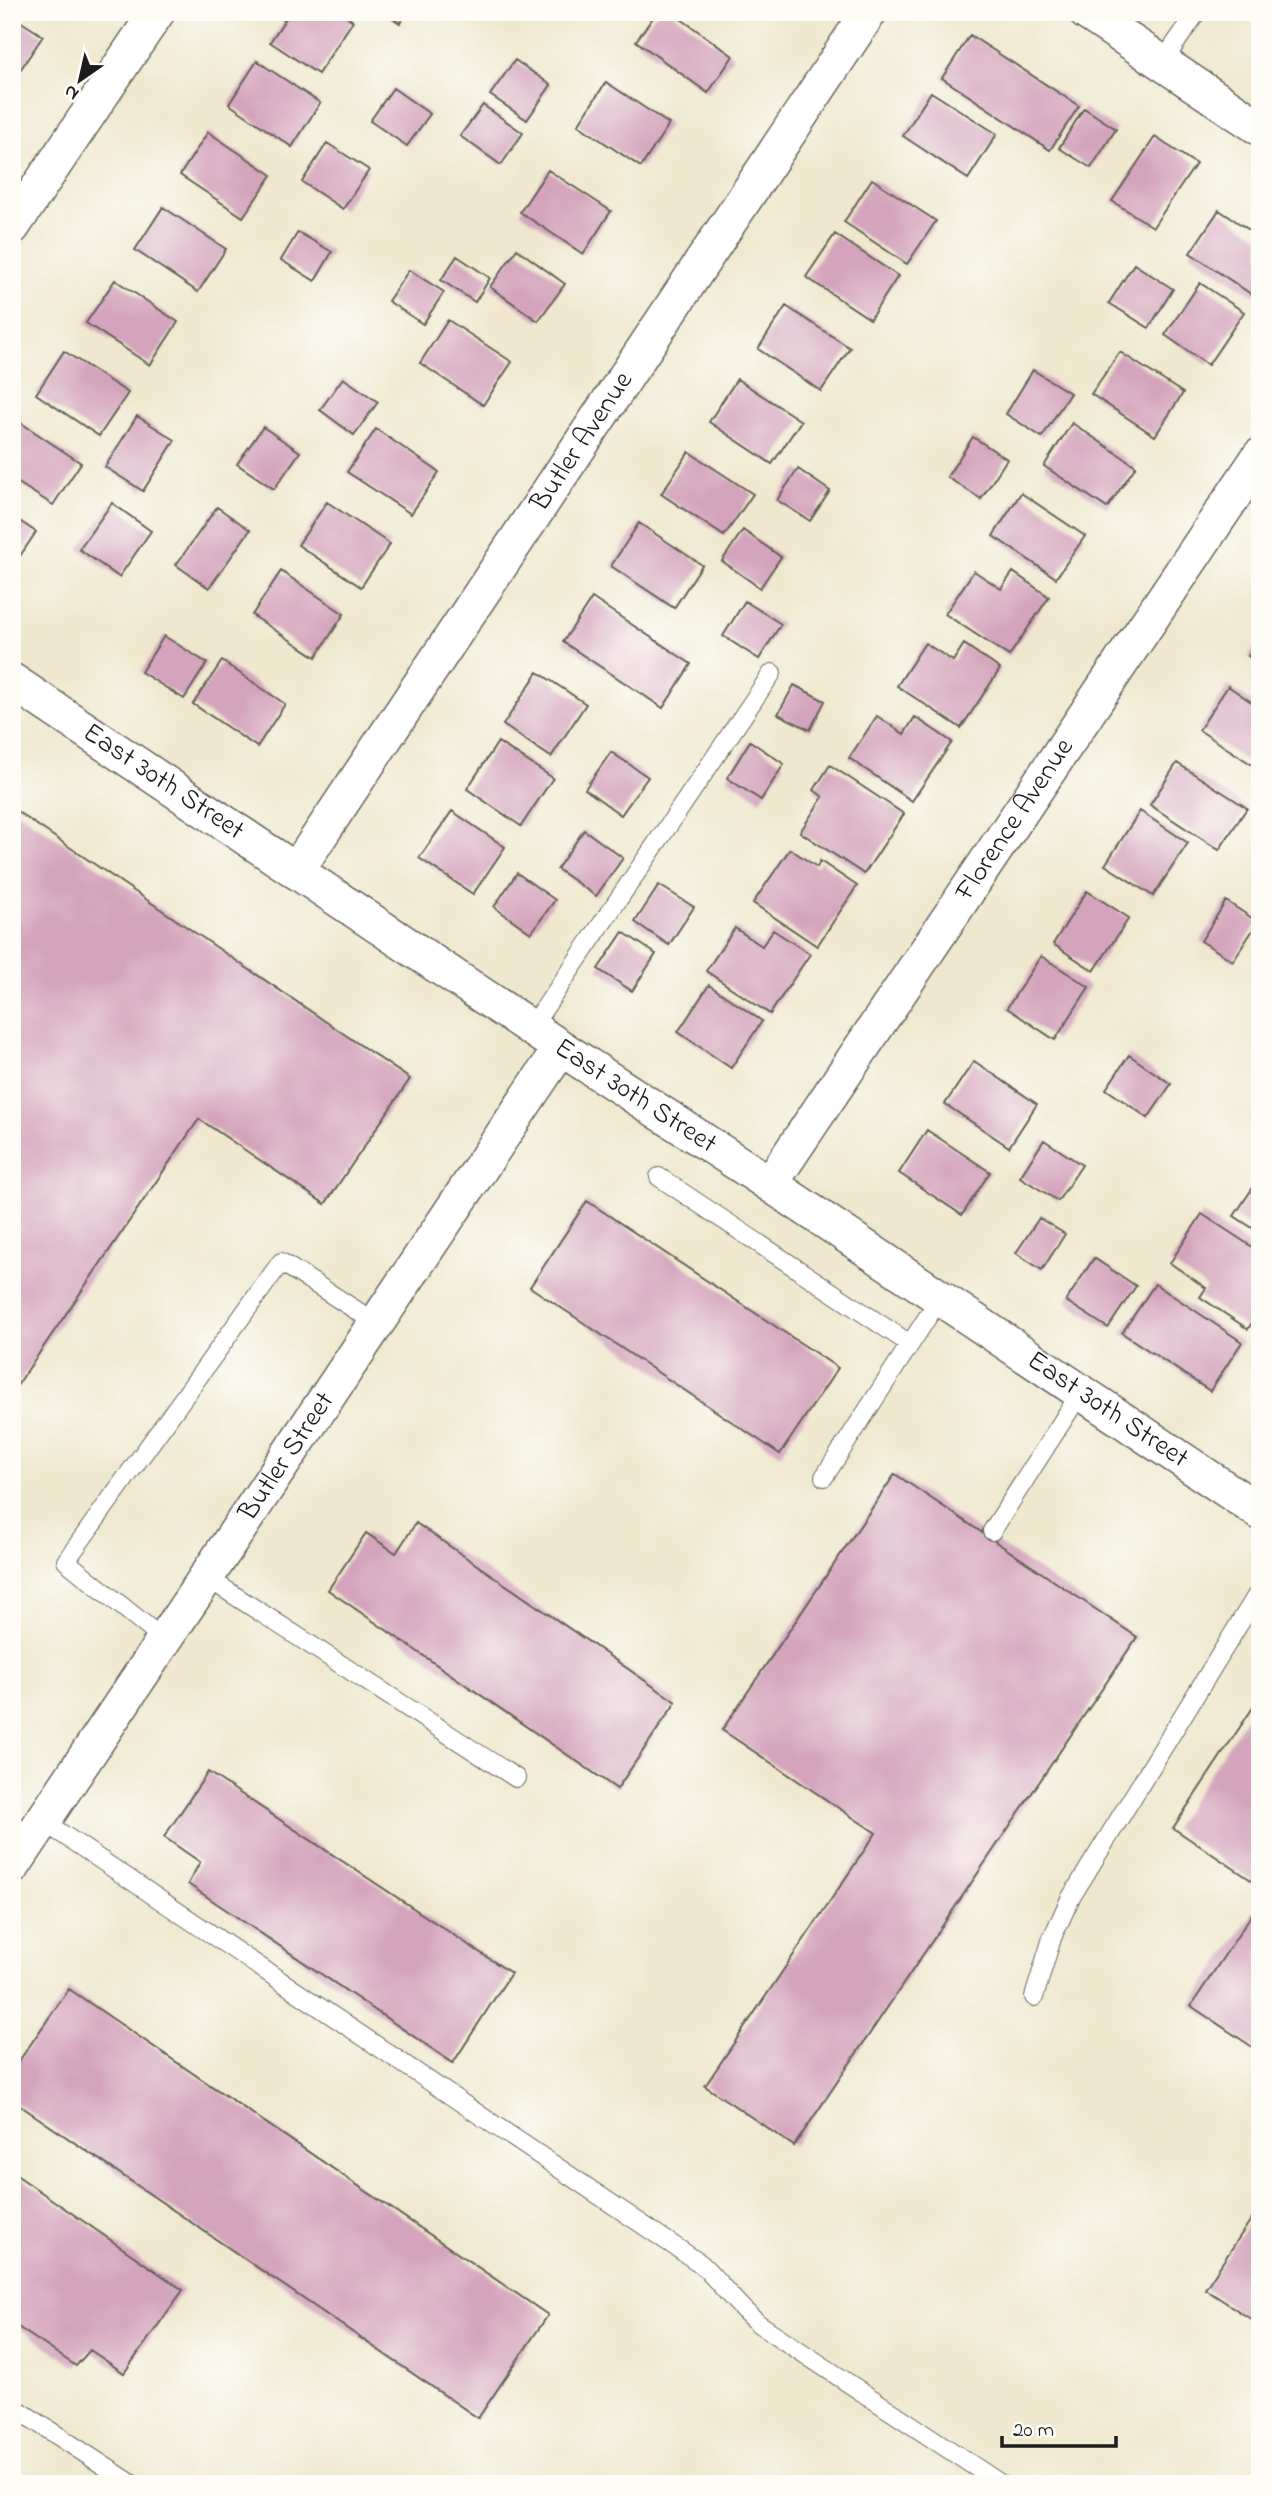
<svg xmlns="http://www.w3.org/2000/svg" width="1272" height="2496" viewBox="0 0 1272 2496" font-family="'Indie Flower',sans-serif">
  <rect width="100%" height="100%" fill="#fdfcf7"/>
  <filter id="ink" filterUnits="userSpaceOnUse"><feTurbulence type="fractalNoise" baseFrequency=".0143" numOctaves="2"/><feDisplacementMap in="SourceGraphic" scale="14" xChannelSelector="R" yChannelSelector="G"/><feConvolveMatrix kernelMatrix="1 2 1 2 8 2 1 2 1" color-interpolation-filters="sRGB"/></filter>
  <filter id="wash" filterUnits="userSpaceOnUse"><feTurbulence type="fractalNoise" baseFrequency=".00686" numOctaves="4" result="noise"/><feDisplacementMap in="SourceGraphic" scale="28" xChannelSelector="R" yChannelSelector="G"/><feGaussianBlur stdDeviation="1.57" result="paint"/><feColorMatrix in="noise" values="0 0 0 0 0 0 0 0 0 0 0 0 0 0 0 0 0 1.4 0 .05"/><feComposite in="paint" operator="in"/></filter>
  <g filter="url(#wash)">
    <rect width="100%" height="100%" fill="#efe8ce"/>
    <g id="blocks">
      <path fill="#d3a4bc" d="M290,12H340L353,21L318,74L270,42Z
        M383,12H407L400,23Z
        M657,12H671L733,56L708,93L636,41Z
        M12,16L43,36L12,82Z
        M970,35L1079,106L1050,150L942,78Z
        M515,60L551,85L527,120L490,95Z
        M257,61L320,103L292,147L229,104Z
        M606,82L669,124L641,167L578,125Z
        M393,88L430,114L407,146L370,121Z
        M931,92L997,134L968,179L903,136Z
        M483,105L523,133L501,165L460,136Z
        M1084,108L1116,129L1091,168L1059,148Z
        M208,132L272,175L243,217L180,175Z
        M1155,137L1196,164L1153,227L1112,201Z
        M327,143L369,170L343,209L302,182Z
        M548,170L611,211L583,254L520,212Z
        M872,179L936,221L907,264L844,222Z
        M163,207L226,249L198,292L135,250Z
        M1219,210L1260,237V287L1254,296L1190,253Z
        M298,232L332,252L315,281L281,260Z
        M835,234L898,276L870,319L806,277Z
        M517,249L565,284L538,321L490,287Z
        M457,256L490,278L475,302L441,280Z
        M1134,264L1173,289L1149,328L1109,303Z
        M409,270L444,292L423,324L388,301Z
        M115,280L178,322L150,365L86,323Z
        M1200,283L1244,312L1208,365L1165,335Z
        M786,306L850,348L821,391L758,349Z
        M448,320L512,362L483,405L420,363Z
        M64,351L128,393L99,436L36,394Z
        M1120,352L1183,393L1155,436L1091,394Z
        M1033,370L1070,393L1042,437L1006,414Z
        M343,378L378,402L354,435L320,410Z
        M737,379L801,421L772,464L709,422Z
        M137,416L175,440L143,491L105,467Z
        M18,421L81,463L53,505L12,479V429Z
        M1072,423L1136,466L1107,508L1044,466Z
        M263,427L300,452L274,489L237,464Z
        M376,429L439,472L411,514L347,472Z
        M973,437L1007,459L981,499L947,477Z
        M689,452L753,494L724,536L661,494Z
        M798,469L830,491L810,521L777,500Z
        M1021,493L1085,536L1056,578L993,536Z
        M327,502L390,544L361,587L298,545Z
        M112,503L151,531L119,577L79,549Z
        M217,507L250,530L209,588L176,565Z
        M12,516L36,532L12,568Z
        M639,523L702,565L674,608L611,566Z
        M743,530L781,557L760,588L722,561Z
        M281,571L344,614L316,657L252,615Z
        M974,571L1001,589L1013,572L1049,597L1009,656L945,614Z
        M592,598L691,664L663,708L563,642Z
        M745,601L781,624L759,659L723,636Z
        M164,636L207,663L184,699L141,672Z
        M1260,640V664L1248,656Z
        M925,643L953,661L964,644L1000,669L961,728L897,686Z
        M222,661L285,704L257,747L193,704Z
        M538,672L586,704L551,757L503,725Z
        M794,685L825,701L810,730L778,714Z
        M1228,686L1260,708V770L1199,730Z
        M877,716L904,734L915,717L952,742L912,801L849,758Z
        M750,741L784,764L761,800L727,778Z
        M498,742L553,778L521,826L467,789Z
        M611,752L648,777L621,815L585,789Z
        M1177,763L1247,808L1219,850L1150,805Z
        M830,765L904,814L864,874L800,832L823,797L814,790Z
        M12,808L410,1079L325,1204L199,1119L12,1393Z
        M452,811L505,847L473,894L419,858Z
        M1140,811L1188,843L1153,896L1105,865Z
        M584,830L623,858L596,896L557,869Z
        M790,849L817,867L820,861L857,886L817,946L753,903Z
        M517,873L555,900L531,933L494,907Z
        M659,885L694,907L669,945L635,922Z
        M1087,891L1129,918L1094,971L1053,944Z
        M1226,901L1258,922L1233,961L1201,941Z
        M735,928L762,946L773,930L810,954L770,1014L706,971Z
        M623,932L656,954L632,991L598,969Z
        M1041,956L1089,987L1055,1040L1007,1008Z
        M709,985L762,1021L731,1068L678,1032Z
        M1129,1055L1171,1084L1148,1118L1106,1089Z
        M974,1061L1037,1104L1009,1147L945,1104Z
        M927,1130L990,1172L962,1215L899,1173Z
        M1044,1140L1082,1165L1058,1201L1020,1177Z
        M1260,1177V1233L1234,1216Z
        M587,1201L838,1368L780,1454L530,1287Z
        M1202,1214L1260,1252V1310L1248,1329L1200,1297L1206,1288L1170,1263Z
        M1039,1218L1065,1234L1042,1270L1016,1253Z
        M1094,1258L1136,1286L1108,1328L1066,1301Z
        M1155,1284L1242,1342L1210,1391L1122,1333Z
        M895,1474L1137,1637L794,2146L705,2086L876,1833L722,1730Z
        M416,1523L676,1702L617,1789L328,1590L366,1533L396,1553Z
        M1260,1697V1886L1173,1828Z
        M208,1772L511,1973L453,2063L188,1884L200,1862L164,1837Z
        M1260,1902V2052L1191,2006Z
        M69,1989L548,2315L478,2418L12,2100V2071Z
        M12,2172L183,2290L124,2373L90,2350L76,2366L12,2323Z
        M1260,2206V2325L1205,2289Z"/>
    </g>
  </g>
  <g filter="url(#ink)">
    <use href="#blocks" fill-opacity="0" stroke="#66635a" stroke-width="2"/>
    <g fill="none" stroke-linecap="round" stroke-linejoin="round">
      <defs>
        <path id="lane" d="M1162,63L1197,12
          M531,1028L772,673
          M659,1177L910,1344
          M824,1477L940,1298
          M992,1531L1081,1392
          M206,1577L516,1778
          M164,1640L66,1561L281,1262L376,1323
          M43,1821L701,2264C723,2285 735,2305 759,2324L1001,2484
          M1034,1997L1052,1938L1070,1899L1260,1590
          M12,2406L132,2484"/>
        <g id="street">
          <path d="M1086,12L1260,128"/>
          <path d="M12,227L157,12"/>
          <path id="s1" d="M12,681L561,1048L770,1184L1260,1512"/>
          <path id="s2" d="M296,871L869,12"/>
          <path id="s3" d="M770,1184L1260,456"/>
          <path id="s4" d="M12,1867L561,1048"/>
        </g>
      </defs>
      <use href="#lane" stroke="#66635a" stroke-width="20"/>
      <use href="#street" stroke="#66635a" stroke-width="38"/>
      <use href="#lane" stroke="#fff" stroke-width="18"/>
      <use href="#street" stroke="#fff" stroke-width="35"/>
    </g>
  </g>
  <g text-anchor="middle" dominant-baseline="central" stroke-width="5" stroke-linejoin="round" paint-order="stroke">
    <g font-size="28" fill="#1c1c1c" stroke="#fdfcf7">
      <text stroke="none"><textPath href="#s2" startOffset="516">Butler Avenue</textPath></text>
      <text stroke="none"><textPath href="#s1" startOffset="182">East 30th Street</textPath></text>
      <text stroke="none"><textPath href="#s3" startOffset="439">Florence Avenue</textPath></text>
      <text stroke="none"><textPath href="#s1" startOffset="749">East 30th Street</textPath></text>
      <text stroke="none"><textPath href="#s1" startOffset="1316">East 30th Street</textPath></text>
      <text stroke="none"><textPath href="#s4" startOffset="494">Butler Street</textPath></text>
    </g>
  </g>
  <rect width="1272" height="2496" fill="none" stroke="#fdfcf7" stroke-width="42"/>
  <g transform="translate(80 80) rotate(214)" stroke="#fdfcf7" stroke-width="5" paint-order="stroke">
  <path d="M0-5L12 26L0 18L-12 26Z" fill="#1c1c1c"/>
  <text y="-10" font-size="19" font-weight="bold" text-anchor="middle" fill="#1c1c1c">N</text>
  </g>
  <path d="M1002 2436v10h114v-10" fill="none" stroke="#1c1c1c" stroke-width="3.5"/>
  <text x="1013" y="2436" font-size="21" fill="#1c1c1c" stroke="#fdfcf7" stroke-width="5" paint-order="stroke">20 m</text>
</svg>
